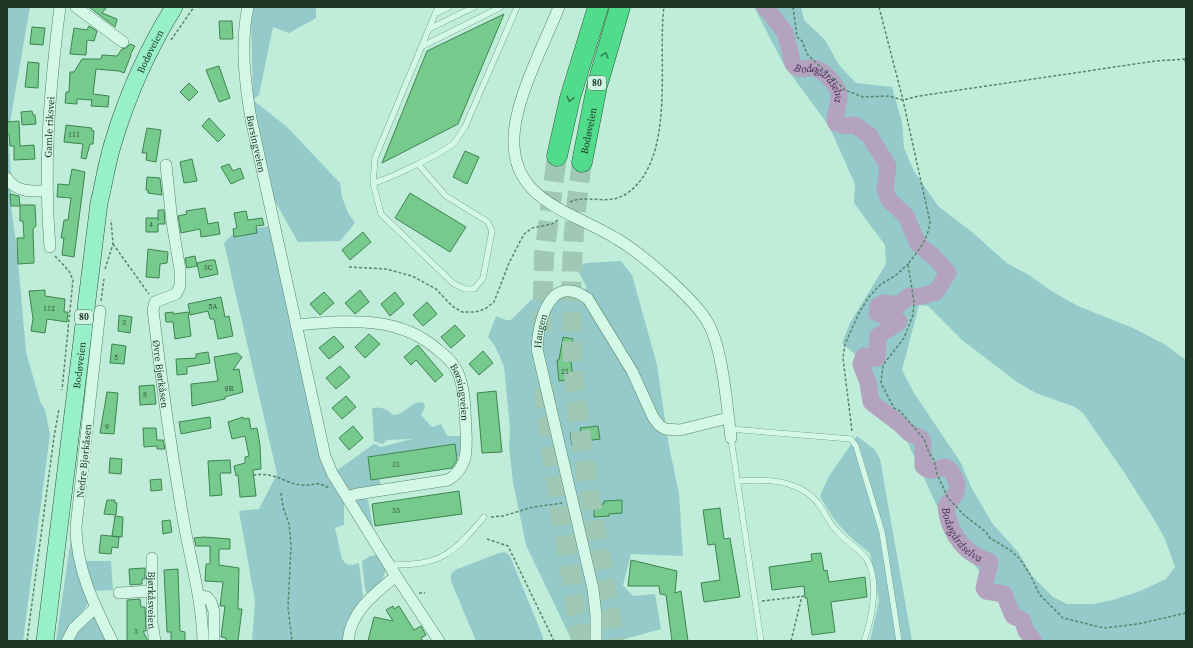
<svg xmlns="http://www.w3.org/2000/svg" width="1193" height="648" viewBox="0 0 1193 648" font-family="'Source Serif 4',serif">
  <rect width="100%" height="100%" fill="#c0edd9"/>
  <path fill="#94cac9" fill-rule="evenodd" d="M7,7H30L8,134L11,173V206L17,249L26,352L40,401L45,410L50,434L23,641H7Z
    M254,7H316V18L289,33L273,27L259,95L253,100L287,127L340,183L342,197L348,213L355,223L340,241L298,242L272,196L253,100L251,17Z
    M754,7H801L804,20L825,40L839,65L856,83L892,87L902,122L904,148L914,171L938,206L972,232L1008,264L1029,275L1053,292L1078,306L1133,328L1164,344L1186,360V641H1036L1035,635L994,591L965,552L937,506L906,439L875,397L870,379L860,359L842,343L850,323L886,264L885,245L854,203L855,184L829,126L784,65ZM919,305L928,306L962,340L1017,382L1036,393L1075,407L1083,413L1124,472L1155,521L1165,539L1175,567L1166,579L1140,591L1113,600L1093,604H1067L1053,597L1032,576L1019,553L992,523L971,487L961,463L914,393L902,370Z
    M270,226L297,351L344,501V525L335,528L342,559L346,564L353,565L359,563L363,596L349,621L342,641H252L255,601L239,511L259,509L277,474L224,243L236,231Z
    M621,261L632,275L657,365L668,441L679,494L683,556L631,554L623,585L633,596L655,594L661,629L618,641H572L526,545L513,482L509,447L510,429L504,366L495,346L488,337L496,316L506,320H511L531,300L564,297L587,288L576,267L586,263Z
    M423,402L425,407L421,415L432,427L441,424L447,436H463L464,455L457,457L454,444L368,457L371,479L379,478L381,487C372,488 353,494 345,488C341,484 338,476 336,471L374,444L381,447L412,439L387,440L383,444L374,441L372,408C380,406 388,409 393,415C408,414 407,403 423,402Z
    M857,436L874,449L880,459L912,641H870L879,600L870,553C849,538 832,520 820,496L829,476Z
    M363,498L368,500L374,532L355,502L357,499Z
    M71,538L88,603L64,641H56Z
    M505,552L510,556L543,637V641H476L451,581V574L455,570L499,553Z
    M376,555L386,568C385,580 376,585 367,593L365,589L362,561L370,556Z
    M83,561H111L113,590L95,591Z
    M95,614L109,641H71L74,634Z"/>
  <g fill="none" stroke-linecap="round" stroke-linejoin="round">
    <path stroke="#b3a3bf" stroke-width="17" id="s1" d="M765,7L785,32L793,64C799,72 804,67 813,68C823,69 838,85 839,95C839,102 836,112 835,120L836,123L846,126L855,125L869,135L888,166L885,189L889,200L906,216L918,244L934,257L948,273L936,292L917,297L909,296L898,305L884,303L878,306L877,313L898,320L899,322L878,336C876,344 879,351 877,358L864,356L861,364L868,383L871,402L901,425L909,433L921,438L923,443V466C930,473 937,469 945,467C954,471 960,486 955,495C952,500 948,501 946,507C948,527 959,547 978,557C982,559 986,560 990,562L984,588L986,591L1004,594L1013,616L1022,620L1026,631L1034,641"/>
  </g>
  <path fill="#76ca8d" stroke="#3f8450" d="M89,7H107L102,13L117,19L115,27Z
    M504,14L458,124L382,163L427,51Z
    M219,21H232L233,39H220Z
    M89,26L97,31L94,41L87,40L86,55L70,54L74,28L87,30Z
    M32,27L45,28L43,45L30,44Z
    M130,44L135,46L130,55H131L124,73L119,71L96,69L93,94L109,96L108,107L91,106L92,100L77,99V104L65,103L66,92H69L70,72H74L82,59H101L102,55L117,56L122,49L126,48Z
    M28,62L39,63L38,88L25,87Z
    M219,66L230,98L219,102L206,70Z
    M189,83L198,92L189,101L180,92Z
    M32,111L33,115H35L36,124L22,125L21,112Z
    M209,118L225,135L218,142L202,126Z
    M19,121L20,146L34,145L35,159L14,160V146H10L9,134H7V122Z
    M66,125L92,128L91,130L94,131L93,144H90L86,159L81,158L83,144L64,142Z
    M147,128L161,130L156,162L146,160L147,153H142Z
    M465,151L479,157L467,184L453,177Z
    M192,159L197,181L184,183L180,162Z
    M229,164L233,171L240,168L244,178L231,184L221,167Z
    M72,169L85,172L74,257L62,255L64,238H61L63,227L64,220H68L71,198L57,197L58,184L69,185Z
    M147,177L160,178L162,195L148,193V190H146Z
    M410,193L466,227L450,252L395,218Z
    M10,194L19,196L20,205H35L36,226L33,229L34,263L18,264L17,238H24L23,221H20V206H11Z
    M205,208L208,224L218,222L220,234L201,237L200,229L181,233L178,216L187,214L186,211Z
    M158,210H164L165,224H158V232H146V218H158V220Z
    M246,211L248,220L262,218L264,225L256,226L257,233L234,237L233,229L237,228L234,213Z
    M363,232L371,242L350,260L342,250Z
    M148,249L168,252L167,263L160,264L159,278L146,277Z
    M195,256L197,266L187,268L185,258Z
    M210,260H215L218,274L200,278L197,263Z
    M45,290V296L65,299L64,312H68L67,322L47,319L45,333L31,331L33,319L29,291Z
    M360,290L369,302L355,314L345,303Z
    M324,292L334,303L320,315L310,304Z
    M395,292L404,304L390,316L381,304Z
    M221,297L225,317L229,316L233,336L218,339L214,319H210L208,311L190,315L188,304Z
    M427,302L437,314L423,326L413,315Z
    M173,312V314L188,312L191,336L175,339L173,322H166L165,313Z
    M119,315L132,317L130,333L118,331Z
    M455,325L465,336L451,348L441,337Z
    M369,334L380,344L365,358L355,347Z
    M334,336L344,347L329,359L319,348Z
    M563,337L573,339L570,353L573,379L559,381L557,360H559Z
    M112,344L126,346L124,364L110,363Z
    M418,345L443,375L435,382L416,360L411,365L404,357Z
    M483,351L493,363L479,375L469,364Z
    M208,352L210,363L187,367V374L177,375L176,359L196,358V354Z
    M237,353L242,357L233,370L239,369L243,392L225,397V399L192,406L191,384L218,381L214,357Z
    M340,366L350,377L336,389L326,378Z
    M154,385L156,404L140,405L139,386Z
    M496,391L502,452L482,453L477,393Z
    M107,392L118,393L114,434L100,433Z
    M346,396L356,407L342,419L332,408Z
    M210,417L211,428L181,434L179,422Z
    M243,417V419L249,418L251,429L257,428L260,445L261,469L253,470L256,496L240,497L238,475L236,476L234,466L245,463V457L249,456L245,436L232,439L228,422Z
    M353,426L363,438L349,450L339,438Z
    M598,426L600,439L586,441L587,443L572,445L570,433L581,432L580,428Z
    M143,428H156L157,440H163L165,449H157V446L144,447Z
    M455,444L457,460L452,468L371,480L368,457Z
    M110,458L122,459L121,474L109,473Z
    M230,460L231,473H221L220,475L222,495L210,496L208,461Z
    M161,479L162,490L151,491L150,480Z
    M459,491L462,514L375,526L372,504Z
    M107,500H115L114,502L117,503L116,515L104,514Z
    M622,500V513L609,514V516L594,517V504H604V501Z
    M720,508L724,539L730,538L740,597L704,602L701,583L720,580L715,544L708,545L703,510Z
    M115,516L123,517L122,537L112,536Z
    M170,520L172,532L163,534L162,521Z
    M101,535L119,537L118,548L112,547L111,554L99,553Z
    M204,537L230,539V549H219V565L239,568L238,609H242L238,641H226V638L221,637L225,606H220L223,582L205,581L206,564H210V546H196L195,541L194,538Z
    M821,553L824,571L827,570L829,582L865,577L867,597L831,602L835,632L812,635L807,598H805L804,586L772,590L769,567L812,561L811,554Z
    M631,560L677,571L675,593L681,591L688,641H672L666,595L660,594L659,586H628Z
    M145,568V579H142V584L130,585L129,569Z
    M178,569L180,631L185,632V641H171V632H167L164,570Z
    M140,599L141,607H145L146,631H143L148,641H127V600Z
    M393,606L394,609L399,606L414,630L421,626L426,635L421,638L423,641H368L374,617L393,621L386,610Z"/>
  <g fill="none" stroke-linecap="round" stroke-linejoin="round">
    <path stroke="#9fc8b5" stroke-width="20" stroke-dasharray="20 10" stroke-linecap="butt" d="M582,162C572,229 569,296 573,363C580,456 600,549 615,641
      M542,331L544,256L557,156
      M544,387L554,472L581,641"/>
    <defs>
      <path id="lane" d="M435,14L449,7
        M429,29L474,7
        M421,47L501,7
        M418,164L446,196L488,222L492,231L483,278L474,289H465L454,284L381,214L373,183C387,180 445,152 454,143C458,138 461,132 465,127L517,7
        M373,183L375,158L438,7
        M730,429L851,439L856,446L882,532L899,641
        M731,438L761,641
        M737,481C766,479 798,479 818,503C825,512 829,523 837,531C845,541 858,548 866,558C880,579 872,619 864,641
        M389,565C441,565 451,556 484,517"/>
      <g id="street">
        <path d="M76,7L123,42"/>
        <path id="s2" d="M248,7C240,44 245,83 251,119L325,456L332,473L396,576L439,641"/>
        <path d="M559,7C545,42 520,90 515,126C504,200 570,210 617,239C641,253 695,299 708,323C723,349 727,407 731,438"/>
        <path id="s3" d="M166,165L172,222L180,270V286L176,294L155,302L153,310C161,380 171,449 183,518C190,559 202,599 203,641"/>
        <path d="M7,178C16,193 32,191 47,191"/>
        <path id="s4" d="M50,247C43,167 50,86 60,7"/>
        <path d="M100,311L76,527C76,568 94,605 112,641"/>
        <path id="s5" d="M296,325C345,321 398,314 438,350C446,356 454,363 458,373C465,389 465,412 466,430C467,450 468,468 448,480L357,494L347,497"/>
        <path id="s6" d="M152,558V623L155,641"/>
        <path d="M119,593L152,591"/>
        <path d="M199,596L207,597L211,602L214,611V641"/>
        <path d="M67,641L74,628L95,608"/>
        <path d="M348,641C351,611 374,594 396,576"/>
        <path id="s7" d="M596,641V615L593,589L537,349C538,322 550,271 588,299L632,371L653,417L659,425L665,429L680,430L728,418"/>
      </g>
      <g id="primary">
        <path id="s8" d="M45,641L99,203C104,183 107,162 113,143C127,96 148,49 174,7"/>
      </g>
      <g id="highway">
        <path d="M557,156L570,98L598,7"/>
        <path id="s9" d="M582,162L597,86L620,7"/>
      </g>
    </defs>
    <use href="#lane" stroke="#58856a" stroke-width="6"/>
    <use href="#street" stroke="#58856a" stroke-width="12"/>
    <use href="#primary" stroke="#2d5339" stroke-width="18"/>
    <use href="#highway" stroke="#2d5339" stroke-width="21"/>
    <path stroke="#58856a" stroke-width="1.5" stroke-dasharray="3 2" stroke-linecap="butt" d="M793,7L797,37L802,41L807,54L845,90L863,97L889,96L903,100L919,96L1155,61L1186,59
      M879,7L903,100L930,222C928,239 919,250 908,264L914,302L913,315L904,338L883,365L881,383L894,408L900,411L924,439L929,453L934,460L937,474L948,498L964,515L986,532L990,538L1010,550L1020,559L1031,576L1039,594L1063,618L1104,628L1138,624L1186,613
      M171,40L194,7
      M1185,59L1186,67
      M570,202C586,194 607,206 626,194C677,160 657,60 664,7
      M113,244L149,294
      M55,256L69,271L73,280L62,390
      M349,267L386,269L412,276L436,289L452,306L462,312H475L485,309L494,302L509,263L524,234L532,228L552,224L558,220
      M105,269L113,244L111,220
      M101,301L104,279
      M852,431L843,358L845,344L860,311L869,297L880,285L896,275L908,264
      M253,475C278,472 282,483 302,485C316,487 312,479 329,488
      M281,493L283,507L289,524L291,546L288,607L292,641
      M491,517L503,516L533,507L563,503
      M487,539L508,546L554,641
      M419,593H425
      M762,601L805,596
      M27,641L54,437L59,409
      M791,641L802,596"/>
    <use href="#lane" stroke="#d3f8e7" stroke-width="5.5"/>
    <use href="#street" stroke="#d3f8e7" stroke-width="11"/>
    <use href="#primary" stroke="#98f0c8" stroke-width="17"/>
    <use href="#highway" stroke="#51dc8b" stroke-width="20"/>
  </g>
  <defs><path id="oneway-chevron" d="M-2-3.5L2.5 0L-2 3.5" fill="none" stroke-width="1.6" stroke-linecap="round" stroke-linejoin="round"/></defs>
  <g stroke="#348053">
    <use href="#oneway-chevron" transform="translate(605 55) rotate(-74)"/>
    <use href="#oneway-chevron" transform="translate(570 99) rotate(104)"/>
  </g>
  <g text-anchor="middle" dominant-baseline="central" stroke-width="3.5" stroke-linejoin="round" paint-order="stroke">
    <g font-size="8" fill="#335a3f">
      <text x="74" y="134">111</text>
      <text x="151" y="224">4</text>
      <text x="208" y="267">3C</text>
      <text x="213" y="306">5A</text>
      <text x="49" y="308">112</text>
      <text x="124" y="322">3</text>
      <text x="116" y="357">5</text>
      <text x="565" y="371">21</text>
      <text x="229" y="388">9B</text>
      <text x="145" y="394">8</text>
      <text x="107" y="426">9</text>
      <text x="396" y="464">31</text>
      <text x="396" y="510">33</text>
      <text x="136" y="631">3</text>
    </g>
    <g fill="#cff4e4" stroke="#526e5e" stroke-width="1">
      <rect x="588" y="76" width="18" height="14" rx="3"/>
      <rect x="75" y="310" width="18" height="14" rx="3"/>
    </g>
    <g font-size="9" font-weight="bold" fill="#1d3525">
      <text x="597" y="83">80</text>
      <text x="84" y="317">80</text>
    </g>
    <g font-size="10" fill="#1d3525" stroke="#cff4e4">
      <text stroke="none"><textPath href="#s8" startOffset="602">Bodøveien</textPath></text>
      <text stroke="none"><textPath href="#s4" startOffset="120">Gamle riksvei</textPath></text>
      <text stroke="none"><textPath href="#s9" startOffset="32">Bodøveien</textPath></text>
      <text stroke="none"><textPath href="#s2" startOffset="138">Børsingveien</textPath></text>
      <text stroke="none"><textPath href="#s7" startOffset="317">Haugen</textPath></text>
      <text stroke="none"><textPath href="#s8" startOffset="278">Bodøveien</textPath></text>
      <text stroke="none"><textPath href="#s3" startOffset="226">Øvre Bjørkåsen</textPath></text>
      <text stroke="none"><textPath href="#s5" startOffset="199">Børsingveien</textPath></text>
      <text transform="translate(84 461) rotate(-84)">Nedre Bjørkåsen</text>
      <text stroke="none"><textPath href="#s6" startOffset="42">Bjørkåsveien</textPath></text>
    </g>
    <g font-size="11" font-style="italic" fill="#4c2c55" stroke="#cff4e4">
      <text stroke="none"><textPath href="#s1" startOffset="101">Bodøgårdselva</textPath></text>
      <text stroke="none"><textPath href="#s1" startOffset="778">Bodøgårdselva</textPath></text>
    </g>
  </g>
  <rect width="1193" height="648" fill="none" stroke="#1d3525" stroke-width="16"/>
</svg>
